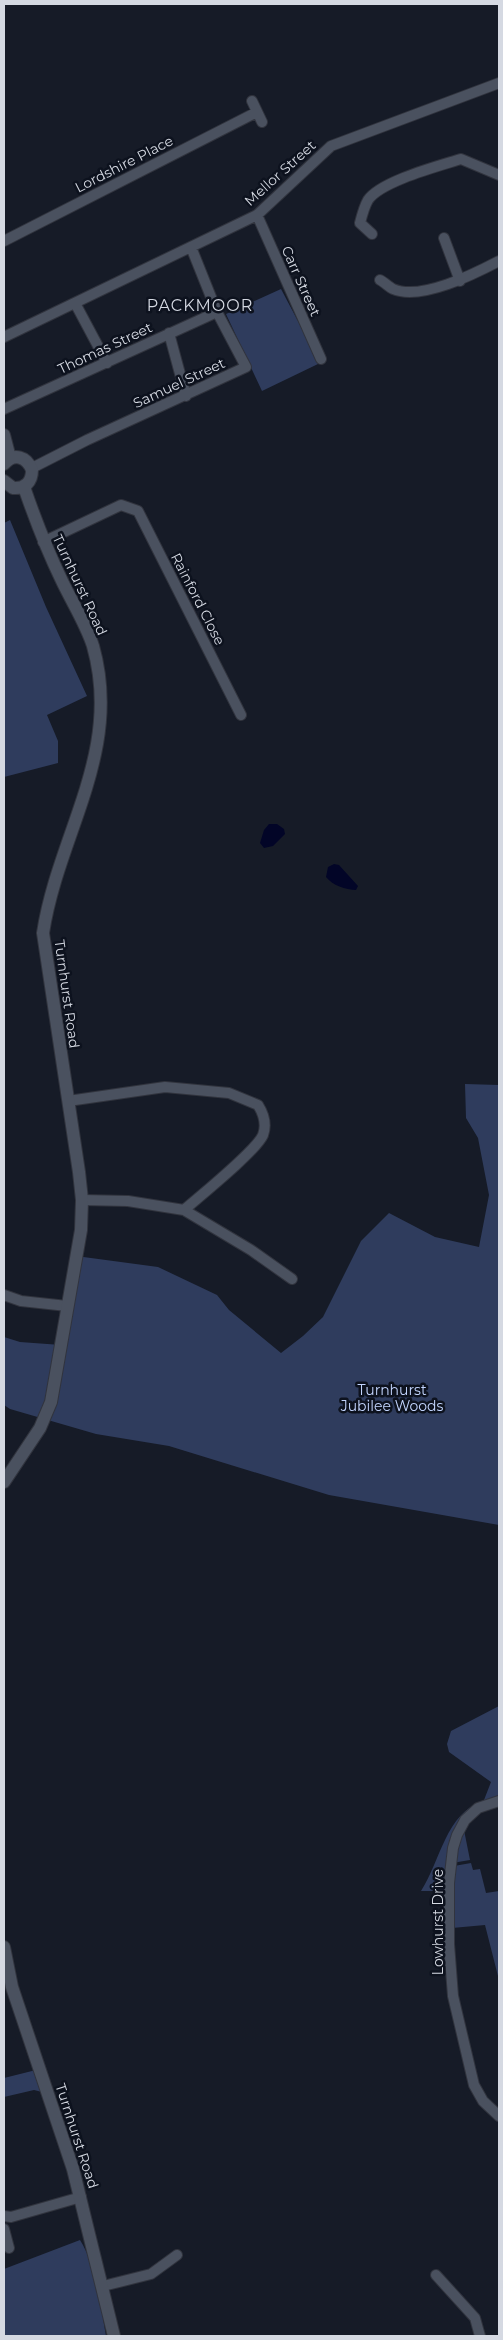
<svg xmlns="http://www.w3.org/2000/svg" width="503" height="2340" viewBox="0 0 503 2340" font-family="Montserrat,sans-serif">
  <rect width="100%" height="100%" fill="#161b27"/>
  <path fill="#2f3c5d" d="M281,289L318,359V364L262,391L226,314Z
    M10,520L46,607L87,696L47,715L58,741V763L4,777V523Z
    M465,1084L499,1085V1525L329,1495L169,1446L96,1434L10,1409L4,1405V1337L20,1342L61,1345L76,1256L158,1267L217,1295L229,1310L281,1353L303,1336L323,1317L361,1241L389,1213L435,1237L479,1247L489,1195L478,1138L466,1118Z
    M499,1706V1801L478,1808L464,1830L470,1860L452,1863L449,1891H421C441,1860 445,1814 484,1800L491,1782L449,1752L447,1744L451,1731Z
    M471,1863L473,1870L480,1869L486,1893L499,1891V1980L485,1925L452,1928L454,1866Z
    M40,2069L46,2093L34,2090L4,2097V2078Z
    M80,2240C96,2265 101,2307 106,2336H4V2269Z"/>
  <path fill="#020527" d="M269,824H277L284,829L285,834L273,846L264,848L260,843L264,830Z
    M334,864L339,865L358,886L356,890C346,890 332,885 326,877L328,867Z"/>
  <g fill="none" stroke-linecap="round" stroke-linejoin="round">
    <defs>
      <path id="minor" d="M252,101L262,122
        M257,215L321,359
        M372,234L360,223C362,215 364,207 368,200C381,181 439,166 461,159L499,175
        M444,238L460,281
        M4,241L257,112
        M380,280C384,282 389,287 393,289C421,301 474,274 499,261
        M75,303L107,363
        M169,333L186,396
        M4,337L257,215L331,146L499,83
        M4,409L217,312
        M32,468L87,440L246,367L217,312L191,247
        M43,542L121,505L138,511L241,715
        M68,1101L165,1087L229,1093L258,1105C263,1113 267,1124 263,1135C256,1151 200,1196 184,1210
        M82,1200L128,1201L184,1210L251,1250L292,1279
        M4,1295L21,1301L67,1306
        M499,1801L478,1808L465,1820L457,1835L453,1848L449,1883V1944L453,1996L474,2085L483,2101L499,2116
        M4,2216L11,2217L81,2197
        M4,2229L9,2248
        M436,2275L475,2318L480,2336
        M103,2286L151,2274L177,2255"/>
      <path id="tertiary" d="M4,435L10,458
        M4,464C14,452 27,457 32,470C32,482 25,489 13,488L4,481
        M4,1482L40,1428L51,1402L81,1230L82,1200L79,1172L43,933C58,834 123,752 93,646C86,624 72,602 62,581C47,550 35,519 24,487
        M4,1947L12,1987L73,2169L114,2336"/>
    </defs>
    <use href="#minor" stroke="#31343e" stroke-width="12"/>
    <use href="#tertiary" stroke="#31343e" stroke-width="14"/>
    <use href="#minor" stroke="#4a515f" stroke-width="10"/>
    <use href="#tertiary" stroke="#4a515f" stroke-width="12"/>
  </g>
  <g text-anchor="middle" dominant-baseline="central" stroke-width="5" stroke-linejoin="round" paint-order="stroke">
    <g font-size="14" fill="#d5d9e2" stroke="#0d121e">
      <text transform="translate(124 164) rotate(-27)">Lordshire Place</text>
      <text transform="translate(280 173) rotate(-42)">Mellor Street</text>
      <text transform="translate(301 281) rotate(66)">Carr Street</text>
      <text transform="translate(105 348) rotate(-25)">Thomas Street</text>
      <text transform="translate(179 383) rotate(-25)">Samuel Street</text>
      <text transform="translate(80 585) rotate(65)">Turnhurst Road</text>
      <text transform="translate(198 599) rotate(63)">Rainford Close</text>
      <text transform="translate(67 994) rotate(82)">Turnhurst Road</text>
      <text transform="translate(438 1922) rotate(-90)">Lowhurst Drive</text>
      <text transform="translate(77 2136) rotate(72)">Turnhurst Road</text>
    </g>
    <g font-size="14" fill="#c3d5fe" stroke="#0d121e">
      <text x="392" y="1390">Turnhurst<tspan x="392" dy="16">Jubilee Woods</tspan></text>
    </g>
    <g font-size="16" letter-spacing="1" fill="#d5d9e2" stroke="#0d121e">
      <text x="200" y="305">PACKMOOR</text>
    </g>
  </g>
  <rect width="503" height="2340" fill="none" stroke="#d5d9e2" stroke-width="10"/>
</svg>
